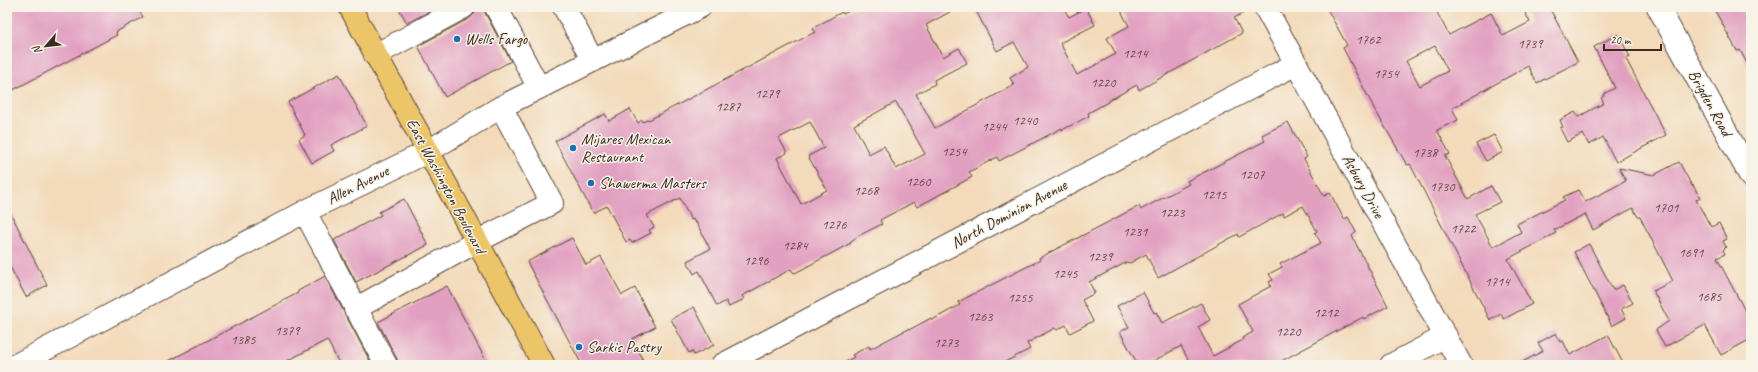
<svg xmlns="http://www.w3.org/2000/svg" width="1758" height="372" viewBox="0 0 1758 372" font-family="Caveat,sans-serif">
  <rect width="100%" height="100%" fill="#f7f3e8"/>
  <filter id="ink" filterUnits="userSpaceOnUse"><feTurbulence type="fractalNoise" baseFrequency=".025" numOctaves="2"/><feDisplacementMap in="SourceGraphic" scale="8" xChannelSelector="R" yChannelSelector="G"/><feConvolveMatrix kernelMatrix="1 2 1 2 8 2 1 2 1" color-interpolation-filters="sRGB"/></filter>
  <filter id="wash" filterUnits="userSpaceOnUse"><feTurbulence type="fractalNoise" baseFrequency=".012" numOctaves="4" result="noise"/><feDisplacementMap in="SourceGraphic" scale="16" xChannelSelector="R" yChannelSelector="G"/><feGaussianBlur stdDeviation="0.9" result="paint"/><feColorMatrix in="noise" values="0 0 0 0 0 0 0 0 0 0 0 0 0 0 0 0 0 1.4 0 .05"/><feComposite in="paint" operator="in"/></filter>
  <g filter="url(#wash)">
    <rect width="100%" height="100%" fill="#f3daba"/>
    <g id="blocks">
      <path fill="#e2a0c1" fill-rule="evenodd" d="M7,7H137L143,17L116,32L117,35L13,90L11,87L7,90Z
        M398,7H438L407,23Z
        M476,7H484L485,13L511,61L445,97L418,46L470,18L475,13Z
        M857,7H959L926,25L943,57L959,48L967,63L934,80L935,84L916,94L935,128L1014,85L1010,78L1028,67L1014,42L997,51L974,7H1063L1069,17L1086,8L1095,25L1060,43L1077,75L1116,54L1107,38L1129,26L1119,7L1253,8L1234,18L1242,33L1139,90L1137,85L1108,101V102L1088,113L1089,116L1062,130V128L999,161L997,157L969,172L972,177L917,207L914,202L880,220L882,224L858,236L850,242L851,243L795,273L793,272L791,269L742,296L744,299L729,307L726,301L717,306L699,271L694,274L687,261L710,249L696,222L695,223L693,219L691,220L680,198L647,215L654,227L649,230L651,233L632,243L630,240L626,242L607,206L593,213L555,141L605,114L609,121L630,109L638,123L642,120L643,122L648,119L649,120L815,32L813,28L842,12L843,14ZM896,102L925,154L896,169L884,146L869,154L854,125ZM810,122L824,148L808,156L827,190L801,204L777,158L787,153L779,138Z
        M1326,7H1434L1449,35L1491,13L1503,36L1530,22L1522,7H1549L1578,62L1537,83L1528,66L1452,108L1458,120L1437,130L1450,154L1445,156L1468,199L1491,186L1500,202L1475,214L1493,247L1521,232L1517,224L1565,200L1563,197L1578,190L1585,202L1626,181L1619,168L1654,175L1679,162L1692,186L1693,185L1700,198L1696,200L1711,227L1719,223L1727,239L1723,241L1726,247L1723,250L1725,254L1717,258L1751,322V339L1721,355L1705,325L1665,347L1656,330L1669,321L1653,291L1673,281L1640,217H1638L1633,208L1593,230L1585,214L1554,230L1556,233L1508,259L1532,304L1504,319L1501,314L1490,320L1410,164L1407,165L1375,110L1343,48L1347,45ZM1435,46L1448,71L1420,86L1406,61Z
        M1713,7H1747L1751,14V71L1740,50L1737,51Z
        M1618,34L1630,57L1626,59L1666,135L1616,162L1603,137L1589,145L1583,134L1567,142L1560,128L1563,127L1560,120L1575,112L1578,117L1604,103L1601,98L1604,96L1605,93L1615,88L1594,47Z
        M339,74L367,126L331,145L334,151L312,163L299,139L305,135L288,102Z
        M1288,122L1307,157L1304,159L1324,196L1330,193L1344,219L1348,217L1356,232L1352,236L1388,306L1364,319L1363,317L1274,365H1191L1181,346L1146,365H1138L1120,332L1129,327L1117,306L1143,292L1154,313L1156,312L1162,323L1201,303L1210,320L1198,327L1213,356L1243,340L1242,338L1253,332L1238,304L1271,286L1269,282L1273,280L1269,274L1282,267L1280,264L1321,243L1315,233L1317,231L1303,206L1284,216L1283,213L1239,237L1238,234L1158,278L1146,254L1130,263L1127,262L1089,282L1095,293L1082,300L1093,321L1070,333L1066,325L1057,330L1055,328L1027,343L1030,349L999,365H840L854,357L852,355L869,346L870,349L908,329L909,330L931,318L932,320L960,305L958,302L1040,260L1039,258L1068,243L1139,206L1141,210L1142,209L1189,184L1187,181L1265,141L1262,135Z
        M1494,135L1503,152L1486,161L1476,144Z
        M404,199L428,245L356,282L334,240L381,215L379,212Z
        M7,206L47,285L26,297L7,261Z
        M572,238L586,265L601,257L622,295L635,288L655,327L632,339L643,360L632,365H582L527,262Z
        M1589,244L1613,290L1623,285L1633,303L1621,309L1626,318L1612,326L1574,252Z
        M325,276L372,365H340L327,340L279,365H161L298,293V291Z
        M447,286L488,365H398L397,359L378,322Z
        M694,307L714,345L694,355L692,351L689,353L671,319Z
        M1556,333L1560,342L1563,341L1570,355L1608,335L1624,365H1517L1543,351L1538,343Z"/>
    </g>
  </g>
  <g filter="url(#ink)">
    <use href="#blocks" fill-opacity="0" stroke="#574435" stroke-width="1"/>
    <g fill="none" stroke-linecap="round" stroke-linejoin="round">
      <defs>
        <path id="minor" d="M496,7L539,88
          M564,7L593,61
          M1265,7L1461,365
          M1658,7L1751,177
          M375,55L464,7
          M305,212L386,365
          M355,309L476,242L552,203L501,107
          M16,365L308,210L427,152L501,107L700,7
          M722,365L1296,64
          M1391,365L1446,336"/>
        <path id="major" d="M350,7L544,365"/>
      </defs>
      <use href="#minor" stroke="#574435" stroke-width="24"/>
      <use href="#major" stroke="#574435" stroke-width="24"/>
      <use href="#minor" stroke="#fff" stroke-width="22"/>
      <use href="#major" stroke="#edc569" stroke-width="22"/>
    </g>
  </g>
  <g fill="#1f6fb2" stroke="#f7f3e8" stroke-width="1.5">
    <circle cx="457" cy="39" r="4"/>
    <circle cx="573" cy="148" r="4"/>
    <circle cx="591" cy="183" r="4"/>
    <circle cx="579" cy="347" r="4"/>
  </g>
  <g text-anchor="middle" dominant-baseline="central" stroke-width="3" stroke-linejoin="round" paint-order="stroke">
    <g font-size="14" fill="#654847">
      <text x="1368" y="39">1762</text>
      <text x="1530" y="43">1739</text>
      <text x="1135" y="53">1214</text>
      <text x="1386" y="73">1754</text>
      <text x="1103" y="82">1220</text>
      <text x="767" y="93">1279</text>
      <text x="728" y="106">1287</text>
      <text x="1025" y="120">1240</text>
      <text x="994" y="126">1244</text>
      <text x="954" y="151">1254</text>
      <text x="1425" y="152">1738</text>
      <text x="1252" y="174">1207</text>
      <text x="918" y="181">1260</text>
      <text x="1442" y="186">1730</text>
      <text x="866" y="190">1268</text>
      <text x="1214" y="194">1215</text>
      <text x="1666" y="207">1701</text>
      <text x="1172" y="212">1223</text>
      <text x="834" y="224">1276</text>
      <text x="1463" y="228">1722</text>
      <text x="1135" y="231">1231</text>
      <text x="795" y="245">1284</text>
      <text x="1691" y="252">1691</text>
      <text x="1100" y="256">1239</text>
      <text x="756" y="260">1296</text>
      <text x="1065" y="273">1245</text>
      <text x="1497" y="281">1714</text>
      <text x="1709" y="296">1685</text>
      <text x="1020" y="297">1255</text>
      <text x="1326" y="312">1212</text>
      <text x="980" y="316">1263</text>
      <text x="287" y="330">1379</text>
      <text x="1288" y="331">1220</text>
      <text x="243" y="339">1385</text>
      <text x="946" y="342">1273</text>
    </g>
    <g font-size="16" fill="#3b2a1e" stroke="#f7f3e8" text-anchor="start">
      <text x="465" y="39">Wells Fargo</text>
      <text x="581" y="139">Mijares Mexican<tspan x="581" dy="18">Restaurant</tspan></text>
      <text x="599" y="183">Shawerma Masters</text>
      <text x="587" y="347">Sarkis Pastry</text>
    </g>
    <g font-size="16" fill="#3b2a1e" stroke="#f7f3e8">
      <text transform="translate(1710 103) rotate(61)">Brigden Road</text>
      <text transform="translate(358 185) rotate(-27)">Allen Avenue</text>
      <text transform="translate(446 186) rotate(62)">East Washington Boulevard</text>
      <text transform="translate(1363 186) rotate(61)">Asbury Drive</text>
      <text transform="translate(1009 214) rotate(-28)">North Dominion Avenue</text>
    </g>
  </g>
  <rect width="1758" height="372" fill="none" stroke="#f7f3e8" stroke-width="24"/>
  <g transform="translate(46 46) rotate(242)" stroke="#f7f3e8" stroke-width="3" paint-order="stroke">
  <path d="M0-3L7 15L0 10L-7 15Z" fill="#3b2a1e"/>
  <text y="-6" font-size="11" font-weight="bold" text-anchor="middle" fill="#3b2a1e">N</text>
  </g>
  <path d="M1604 44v6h57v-6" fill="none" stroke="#3b2a1e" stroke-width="2"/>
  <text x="1610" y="44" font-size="12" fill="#3b2a1e" stroke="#f7f3e8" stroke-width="3" paint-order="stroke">20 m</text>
</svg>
